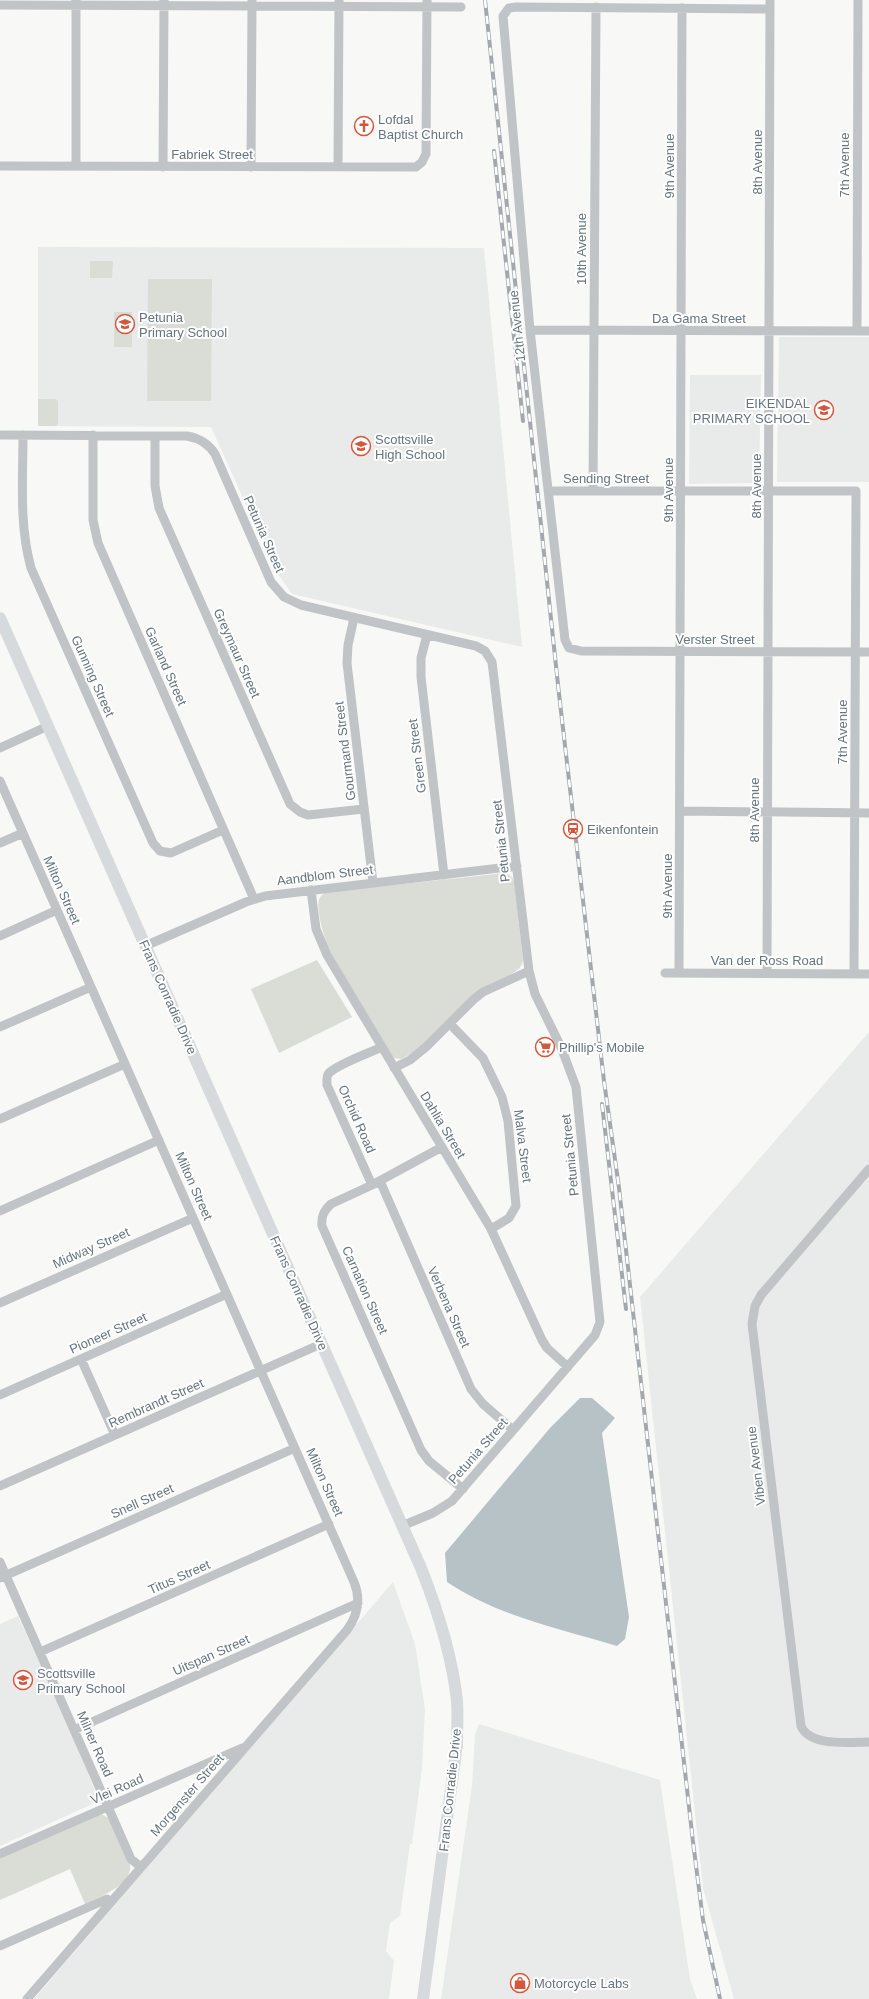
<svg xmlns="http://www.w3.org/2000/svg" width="869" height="1999" viewBox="0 0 869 1999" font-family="Helvetica,sans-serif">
  <rect width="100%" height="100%" fill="#f8f8f6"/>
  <path fill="#e9eaea" d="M77,0H163V6H77Z
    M38,247L484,248L522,647L292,594L276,571L211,427L38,426Z
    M779,337H869V482H777Z
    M690,375H761L759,483L689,484Z
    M869,1032V1999H734L703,1888L640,1297Z
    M393,1582L415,1644L425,1709L422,1768L412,1844H410L400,1916L390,1923L386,1951L394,1961L389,1999H34Z
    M18,1616L73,1736L99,1801L0,1846V1624Z
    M479,1724L660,1780L690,1979L697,1999H441L472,1786L475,1735Z"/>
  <path fill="#d9ddd6" d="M90,261H113L112,278H90Z
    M148,279H212L211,401H147Z
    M114,312H132V347H114Z
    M38,399H55L58,401V424L56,426H38Z
    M505,873L512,877L514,882L523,960C522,975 493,980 482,989C456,1010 432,1045 401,1059L394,1058C383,1048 373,1025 365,1012C346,980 324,951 319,913C318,904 317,894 329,892Z
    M317,960L352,1017L279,1053L251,989Z
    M101,1814L110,1819C114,1828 129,1856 130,1865C133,1884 99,1898 85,1904L70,1869L0,1900V1858Z"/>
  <path fill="#b7c2c6" d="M580,1398H592L615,1418L602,1433L629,1617L625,1639L617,1646C559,1628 497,1616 447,1582L445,1553L550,1428Z"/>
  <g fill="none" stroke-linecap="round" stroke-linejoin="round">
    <path stroke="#c0c4c7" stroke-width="9" d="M0,5L461,7
      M770,9L516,7L509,8L503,16L530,330L565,640L569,648L581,651L869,652
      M0,166L416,167L422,162L426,154L427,0
      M76,166V0
      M163,167L164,0
      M251,167L252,1
      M338,167L339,0
      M530,330L869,331
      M857,331L858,0
      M0,435L187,436C199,438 208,443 215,454L271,582L284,597L301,605L476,646L485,651L492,662L529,971L535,994L561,1047L576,1087L600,1322L595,1335L452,1501L433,1513L402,1526
      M23,435C23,480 19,525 31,568L153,843L160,851L171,853L223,830
      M93,435V520L98,543L254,899
      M155,436V486L159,508L290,804L300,812L308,815L364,809
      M548,491H856L854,974
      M593,491L596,7
      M354,618L348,645L347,663L373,883
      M427,635L421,658V677L444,875
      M0,748L48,726
      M0,781L354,1582C361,1599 358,1615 347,1630L27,1999
      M680,811L869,813
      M0,843L23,833
      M311,890L316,929L327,955L491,1229L542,1340L547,1348L568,1367
      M0,936L57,910
      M145,946L246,902L265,896L517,866
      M665,973L869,974
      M679,973L682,8
      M767,973L770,0
      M450,1024L483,1058L502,1097L508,1121L516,1206L509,1218L491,1229
      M0,1027L91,987
      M394,1068L410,1060L426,1047L473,1000L483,992L529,971
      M0,1119L125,1064
      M442,1147L372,1185L331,1204C324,1210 321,1216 322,1226L421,1450L429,1461L463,1489
      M869,1169L761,1295L755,1306L752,1324L801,1726C810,1747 849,1742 869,1742
      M380,1181L471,1389L483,1404L513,1430
      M372,1185L327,1085C327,1081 326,1076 329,1073C338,1064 369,1053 382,1047
      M0,1211L159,1140
      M0,1303L193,1218
      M81,1359L115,1435
      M0,1395L227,1294
      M0,1486L321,1344
      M0,1562L131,1859L141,1867
      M0,1578L295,1448
      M40,1652L329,1524
      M74,1730L358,1603
      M0,1854L242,1748
      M0,1946L107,1899L110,1903"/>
    <path stroke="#d6dadd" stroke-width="12" d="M0,618L421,1568C438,1611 452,1654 457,1701C458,1715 457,1729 457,1744L423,1999"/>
    <defs>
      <path id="rail" d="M485,0L559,694L604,1081L619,1188L693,1842L703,1920L720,1999
        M494,151L523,421
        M602,1104L626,1309"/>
    </defs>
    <use href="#rail" stroke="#a2a8ad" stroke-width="4"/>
    <use href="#rail" stroke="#fff" stroke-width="2.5" stroke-dasharray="8" stroke-linecap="butt"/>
  </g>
  <defs>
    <symbol id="church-ring" viewBox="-11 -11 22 22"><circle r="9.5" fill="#fff" stroke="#d2573d" stroke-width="1.5"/><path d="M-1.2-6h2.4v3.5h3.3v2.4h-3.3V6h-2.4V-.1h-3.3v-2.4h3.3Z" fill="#d2573d"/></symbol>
    <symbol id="school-ring" viewBox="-11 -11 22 22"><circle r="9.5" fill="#fff" stroke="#d2573d" stroke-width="1.5"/><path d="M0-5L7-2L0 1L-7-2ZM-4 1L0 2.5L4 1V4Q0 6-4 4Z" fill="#d2573d"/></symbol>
    <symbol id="station-ring" viewBox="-11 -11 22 22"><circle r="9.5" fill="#fff" stroke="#d2573d" stroke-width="1.5"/><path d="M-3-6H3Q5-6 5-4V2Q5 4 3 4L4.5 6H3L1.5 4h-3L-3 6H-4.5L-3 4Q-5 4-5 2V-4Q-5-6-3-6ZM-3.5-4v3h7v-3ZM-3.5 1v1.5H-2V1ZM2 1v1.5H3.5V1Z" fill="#d2573d"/></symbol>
    <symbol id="supermarket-ring" viewBox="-11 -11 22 22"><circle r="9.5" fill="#fff" stroke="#d2573d" stroke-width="1.5"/><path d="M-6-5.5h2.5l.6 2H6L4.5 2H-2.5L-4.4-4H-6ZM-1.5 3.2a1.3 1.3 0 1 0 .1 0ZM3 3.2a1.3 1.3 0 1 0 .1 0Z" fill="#d2573d"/></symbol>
    <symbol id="shop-ring" viewBox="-11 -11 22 22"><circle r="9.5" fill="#fff" stroke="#d2573d" stroke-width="1.5"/><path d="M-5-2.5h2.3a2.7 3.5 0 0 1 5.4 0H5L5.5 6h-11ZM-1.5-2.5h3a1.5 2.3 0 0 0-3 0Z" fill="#d2573d"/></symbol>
  </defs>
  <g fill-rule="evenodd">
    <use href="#church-ring" x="353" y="115" width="22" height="22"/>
    <use href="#school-ring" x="114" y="313" width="22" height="22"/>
    <use href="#school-ring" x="813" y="399" width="22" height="22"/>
    <use href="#school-ring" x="350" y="435" width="22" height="22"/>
    <use href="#station-ring" x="562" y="818" width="22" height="22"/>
    <use href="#supermarket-ring" x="534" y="1036" width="22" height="22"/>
    <use href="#school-ring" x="12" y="1669" width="22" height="22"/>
    <use href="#shop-ring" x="509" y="1972" width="22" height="22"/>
  </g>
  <g text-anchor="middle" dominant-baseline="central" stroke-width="4" stroke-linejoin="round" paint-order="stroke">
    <g font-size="13" fill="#66757e" stroke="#fff" text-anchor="start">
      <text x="378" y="119">Lofdal<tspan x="378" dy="15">Baptist Church</tspan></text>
      <text x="139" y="317">Petunia<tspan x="139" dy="15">Primary School</tspan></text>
      <text x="810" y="403" text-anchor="end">EIKENDAL<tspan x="810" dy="15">PRIMARY SCHOOL</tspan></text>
      <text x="375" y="439">Scottsville<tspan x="375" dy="15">High School</tspan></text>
      <text x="587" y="829">Eikenfontein</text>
      <text x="559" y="1047">Phillip's Mobile</text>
      <text x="37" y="1673">Scottsville<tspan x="37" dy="15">Primary School</tspan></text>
      <text x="534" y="1983">Motorcycle Labs</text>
    </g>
    <g font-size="13" fill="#66757e" stroke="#fff">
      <text x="212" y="154">Fabriek Street</text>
      <text transform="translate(757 162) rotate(-90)">8th Avenue</text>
      <text transform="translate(844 165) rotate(-90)">7th Avenue</text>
      <text transform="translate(669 166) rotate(-90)">9th Avenue</text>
      <text transform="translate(581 249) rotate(-90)">10th Avenue</text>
      <text x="699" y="318">Da Gama Street</text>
      <text transform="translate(517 326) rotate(-96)">12th Avenue</text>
      <text x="606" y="478">Sending Street</text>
      <text transform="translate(756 486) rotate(-90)">8th Avenue</text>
      <text transform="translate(668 490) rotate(-90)">9th Avenue</text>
      <text transform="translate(264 534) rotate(66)">Petunia Street</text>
      <text x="715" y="639">Verster Street</text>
      <text transform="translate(237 653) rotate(66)">Greymaur Street</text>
      <text transform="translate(166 666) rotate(66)">Garland Street</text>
      <text transform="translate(93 676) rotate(66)">Gunning Street</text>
      <text transform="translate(842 732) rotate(-90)">7th Avenue</text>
      <text transform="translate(345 751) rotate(-97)">Gourmand Street</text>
      <text transform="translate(417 756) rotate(-97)">Green Street</text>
      <text transform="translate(754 810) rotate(-90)">8th Avenue</text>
      <text transform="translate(501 841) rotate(-96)">Petunia Street</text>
      <text transform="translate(325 875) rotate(-7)">Aandblom Street</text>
      <text transform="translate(667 886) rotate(-90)">9th Avenue</text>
      <text transform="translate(62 890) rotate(66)">Milton Street</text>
      <text x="767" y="960">Van der Ross Road</text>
      <text transform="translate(168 997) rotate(66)">Frans Conradie Drive</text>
      <text transform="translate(357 1119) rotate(66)">Orchid Road</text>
      <text transform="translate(443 1125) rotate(59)">Dahlia Street</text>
      <text transform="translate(523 1146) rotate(83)">Malva Street</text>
      <text transform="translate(570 1155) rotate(-96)">Petunia Street</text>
      <text transform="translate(194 1186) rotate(66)">Milton Street</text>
      <text transform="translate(91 1248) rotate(-24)">Midway Street</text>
      <text transform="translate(365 1290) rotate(66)">Carnation Street</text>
      <text transform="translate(299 1293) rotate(66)">Frans Conradie Drive</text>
      <text transform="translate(449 1307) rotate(66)">Verbena Street</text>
      <text transform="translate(108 1333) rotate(-24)">Pioneer Street</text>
      <text transform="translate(156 1403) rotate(-24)">Rembrandt Street</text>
      <text transform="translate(478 1451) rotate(-49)">Petunia Street</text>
      <text transform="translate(756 1466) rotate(-97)">Viben Avenue</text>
      <text transform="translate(325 1482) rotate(66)">Milton Street</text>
      <text transform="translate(142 1501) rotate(-24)">Snell Street</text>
      <text transform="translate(179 1577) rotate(-24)">Titus Street</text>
      <text transform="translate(211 1655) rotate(-24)">Uitspan Street</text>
      <text transform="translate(95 1744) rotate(66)">Milner Road</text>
      <text transform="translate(117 1789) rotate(-24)">Vlei Road</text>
      <text transform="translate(450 1790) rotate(-84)">Frans Conradie Drive</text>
      <text transform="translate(187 1795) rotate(-49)">Morgenster Street</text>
    </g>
  </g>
</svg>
